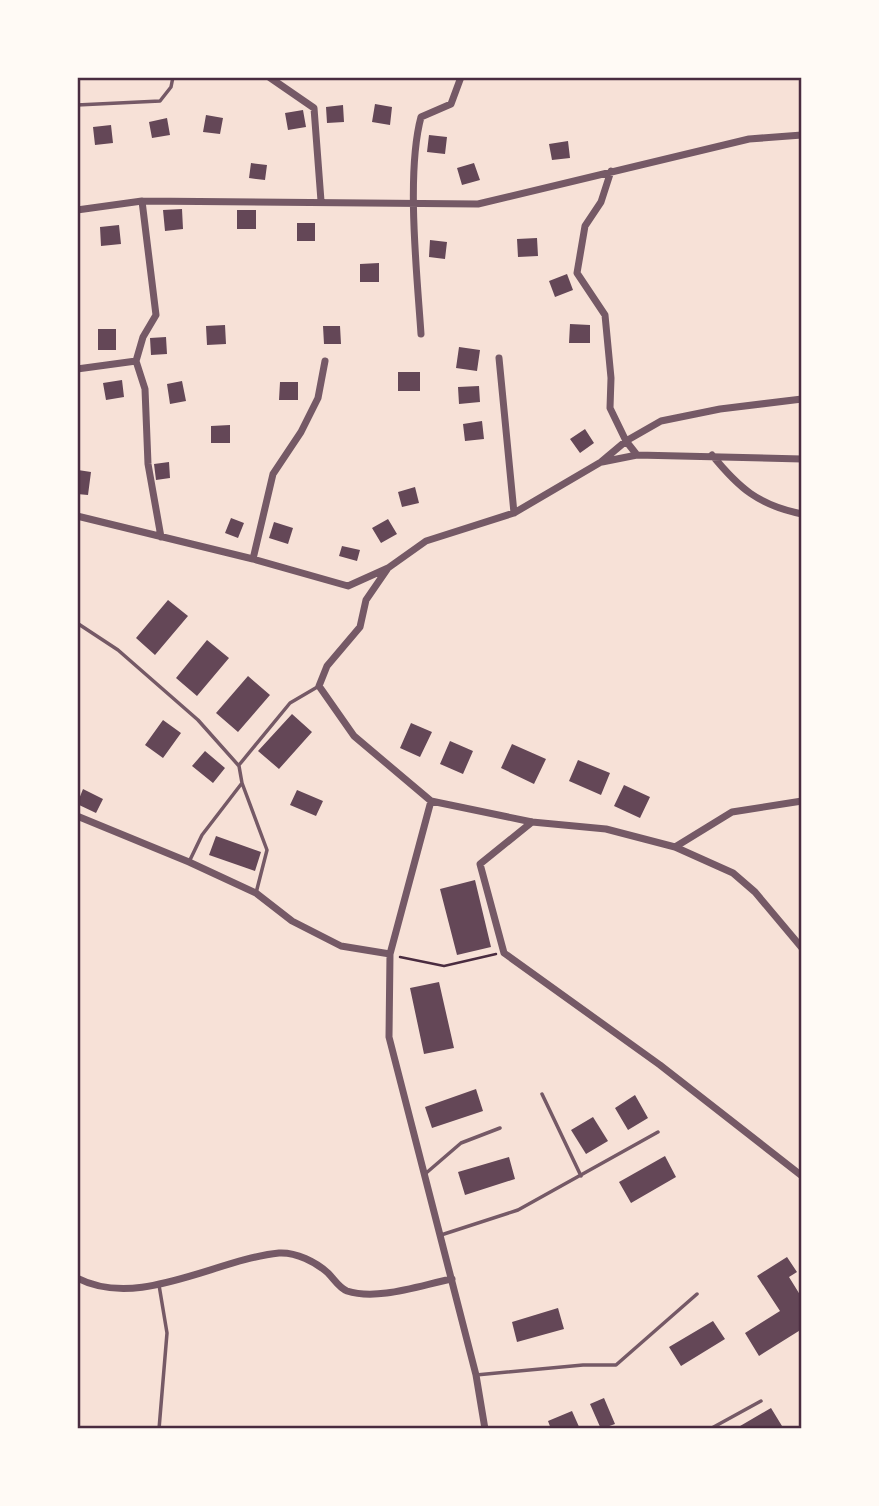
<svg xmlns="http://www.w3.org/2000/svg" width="879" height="1506" viewBox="0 0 879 1506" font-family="'Nunito Sans',sans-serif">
  <rect width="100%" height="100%" fill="#f7e1d7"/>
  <path fill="#644757" d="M375,104L392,107L390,125L372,122Z
    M343,105L344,122L327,123L326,107Z
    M303,110L306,127L288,130L285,113Z
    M206,115L223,118L220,134L203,132Z
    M167,118L170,135L152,138L149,122Z
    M111,125L113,143L95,145L93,127Z
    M429,135L447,137L445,154L427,152Z
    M568,141L570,158L552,160L549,144Z
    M251,163L267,165L265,180L249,178Z
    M474,163L480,180L462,185L457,168Z
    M182,209L183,229L165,231L163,210Z
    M237,210H256V229H237Z
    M297,223H315V241H297Z
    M119,225L121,244L101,246L100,227Z
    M537,238L538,256L518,257L517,239Z
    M430,240L447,242L445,259L429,257Z
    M379,263V282H360V264Z
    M567,274L573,290L555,297L549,281Z
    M570,324L590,325V343H569Z
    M225,325L226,344L207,345L206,326Z
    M323,326H340L341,344H324Z
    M98,329H116V350H98Z
    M166,337L167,354L151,355L150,338Z
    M459,347L480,350L477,371L456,368Z
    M398,372H420V391H398Z
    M122,380L124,397L106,400L103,383Z
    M182,381L186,401L170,404L167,384Z
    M280,382H298V400H279Z
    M479,386L480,402L459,404L458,387Z
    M482,421L484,439L465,441L463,424Z
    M230,425V443H211V426Z
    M585,429L594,443L580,453L570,439Z
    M169,462L170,478L156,480L154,464Z
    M78,470L91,472L88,495L77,494Z
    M415,487L419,503L402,507L398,492Z
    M231,518L244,523L238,538L225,533Z
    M388,519L397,534L381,543L372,528Z
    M274,522L293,528L288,544L269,538Z
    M342,546L360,550L357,561L339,556Z
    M168,600L188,616L155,655L136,638Z
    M207,640L229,658L197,696L176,678Z
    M248,676L270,695L238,732L216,713Z
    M292,714L312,732L279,769L258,751Z
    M163,720L181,733L163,758L145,745Z
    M411,723L432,732L420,757L400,748Z
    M450,741L473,751L463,774L440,764Z
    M512,744L546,759L534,784L501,768Z
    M205,751L225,768L213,783L192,766Z
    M578,760L610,773L601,795L569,781Z
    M624,785L650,797L640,818L614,806Z
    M83,789L103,799L96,813L77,804Z
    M297,790L323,801L316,816L290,805Z
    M216,836L261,852L255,871L209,855Z
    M475,880L491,947L457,955L440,889Z
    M439,982L454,1048L424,1054L410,988Z
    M476,1089L483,1111L432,1128L425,1107Z
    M635,1095L648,1118L628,1130L615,1108Z
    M593,1117L608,1141L586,1154L571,1130Z
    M665,1156L676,1177L631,1203L619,1182Z
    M509,1157L515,1179L465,1195L458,1172Z
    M787,1257L797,1272L789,1277L802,1298V1329L759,1356L745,1333L780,1311L757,1276Z
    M558,1308L564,1329L517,1342L512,1322Z
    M713,1321L725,1339L681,1366L669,1347Z
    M604,1398L615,1424L601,1429L590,1404Z
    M771,1408L782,1426L777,1429H735Z
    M572,1411L580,1429H551L548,1421Z"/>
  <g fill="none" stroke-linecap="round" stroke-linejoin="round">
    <path stroke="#4a2c40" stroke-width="2.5" d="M400,957L444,966L496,954"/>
    <path stroke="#755966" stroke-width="3.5" d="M77,105L160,101L171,87L173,77
      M77,623L118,650L198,720L239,766L242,783L202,835L189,862
      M239,765L290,703L319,686
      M242,783L267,850L256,893
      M542,1094L581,1176
      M425,1174L461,1143L500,1128
      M441,1235L518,1210L658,1132
      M476,1375L583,1365H616L697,1294
      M159,1429L167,1333L159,1285
      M710,1429L761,1401"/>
    <path stroke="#755966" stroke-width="7" d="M269,77L314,108L321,201
      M611,171L601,202L585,226L577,273L605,315L611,378L610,408L626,441L637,455
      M142,201L156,315L143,337L136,361L145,389L148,464L161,537
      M77,210L142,201L478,204L749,139L802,135
      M421,334C417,274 406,173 421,117L451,104L461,77
      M499,358L514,513
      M77,369L136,361
      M712,455C739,488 758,505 802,514
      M602,462L637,455L802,459
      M77,516L253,559L348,586L388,568L366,600L360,627L327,666L319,686L354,736L431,801L532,822L606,829L675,847L733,873L755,892L802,948
      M253,559L273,474L301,432L318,398L325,361
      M388,568L426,541L514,513L601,462L626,441L661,421L720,409L802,399
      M431,801L390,954L389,1037L476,1375L485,1429
      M77,816L189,862L256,893L292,921L341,946L390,954
      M532,822L480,864L504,953L660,1065L802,1176
      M675,847L732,812L802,801
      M77,1278C139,1310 216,1259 279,1253C296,1252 316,1262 328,1273C334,1279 339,1288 347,1291C378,1301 421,1285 452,1279"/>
  </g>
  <rect width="879" height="1506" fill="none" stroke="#fffaf5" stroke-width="158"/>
  <rect x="79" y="79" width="721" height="1348" fill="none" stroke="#4a2c40" stroke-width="2.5"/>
</svg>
